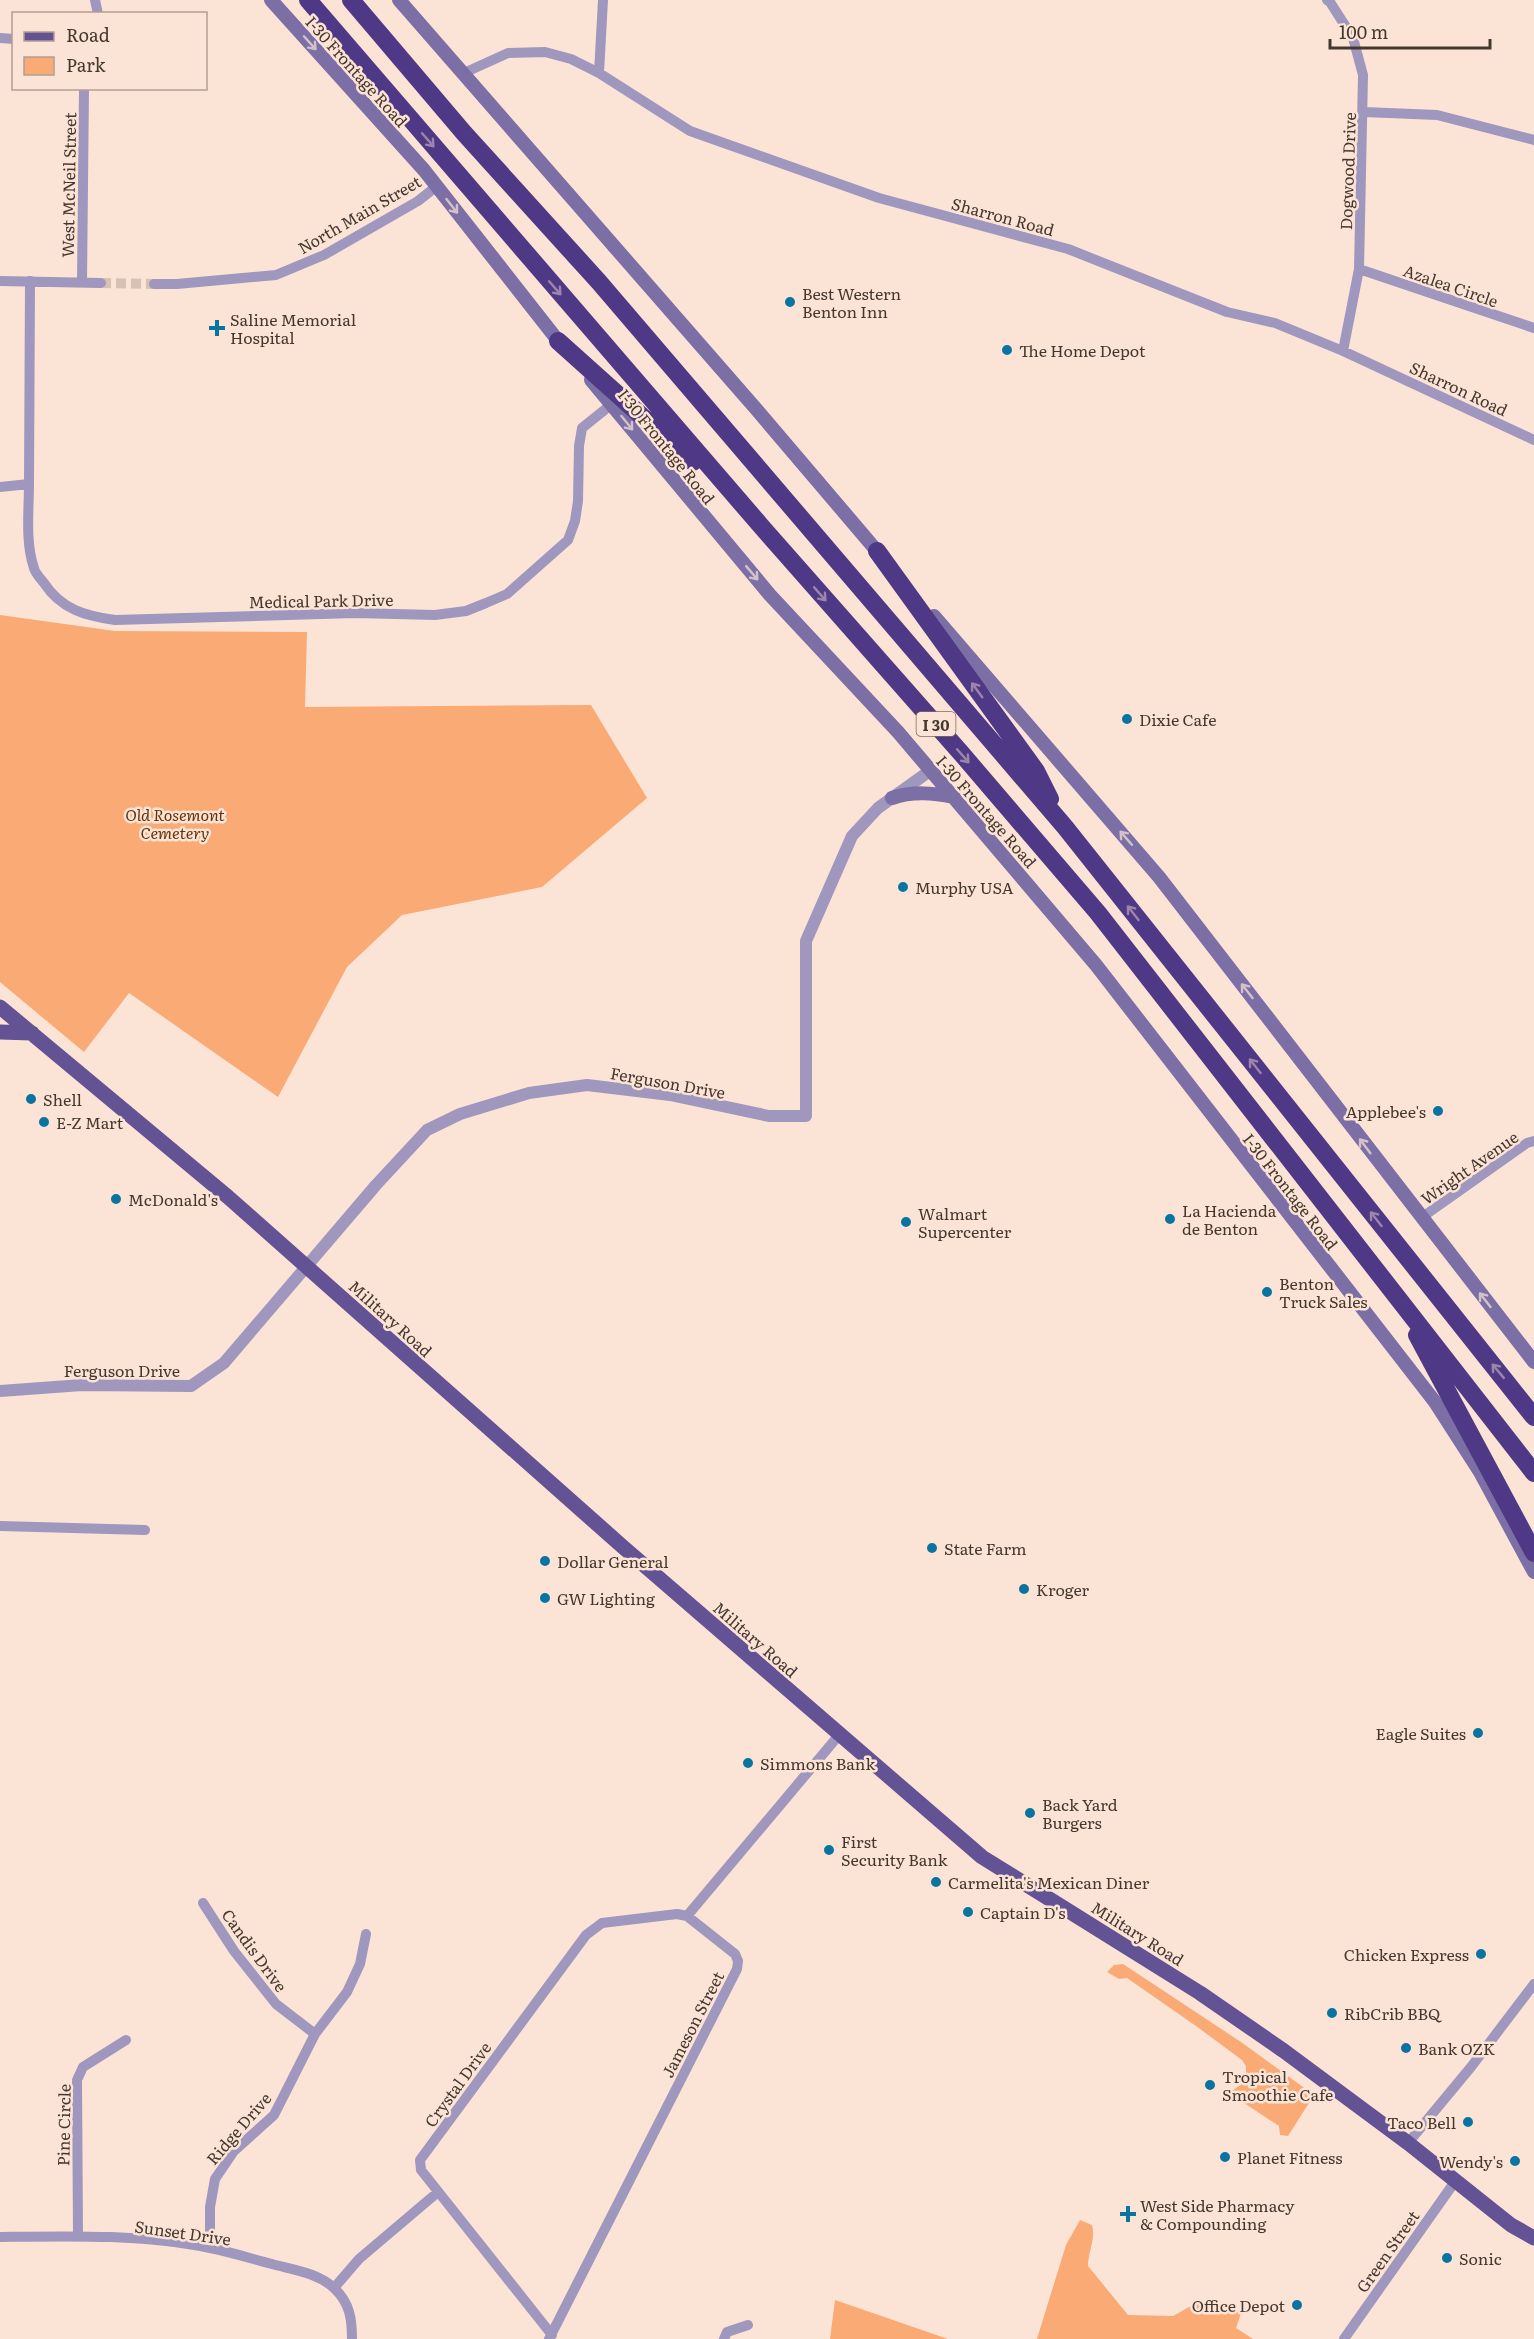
<svg xmlns="http://www.w3.org/2000/svg" width="1534" height="2339" viewBox="0 0 1534 2339" font-family="Literata,serif">
  <rect width="100%" height="100%" fill="#fbe4d6"/>
  <path fill="#f9aa75" d="M0,615L115,631L307,632L305,707L591,705L647,798L542,887L402,915L347,967L278,1097L129,993L84,1052L0,982Z
    M1123,1964L1241,2042L1314,2095L1288,2136L1280,2135L1279,2126L1229,2093L1246,2081V2066L1242,2060L1196,2026L1127,1978L1119,1979L1107,1972L1114,1965Z
    M1080,2220L1092,2225C1096,2239 1088,2252 1088,2266L1128,2315L1173,2316L1200,2301L1241,2313L1236,2328L1253,2339H1037L1066,2245Z
    M835,2300L948,2339H830Z"/>
  <g fill="none" stroke-linecap="round" stroke-linejoin="round">
    <path stroke="#d7c1b4" stroke-width="10" stroke-dasharray="10 5" stroke-linecap="butt" d="M101,283L154,284"/>
    <path stroke="#9f97bd" stroke-width="10" d="M95,0L98,14
      M1327,0L1330,2L1353,38L1363,75L1359,269L1343,351
      M0,38L14,39
      M464,73L508,53L545,52L571,59L599,73L690,131L879,198L1068,249L1227,312L1275,323L1343,351L1534,440
      M599,73L603,0
      M1364,112L1437,115L1534,140
      M1359,269L1534,328
      M0,281L101,283
      M82,283L84,88
      M154,284H177L276,275L324,255L418,201L437,186
      M29,484L30,281
      M0,487L29,484C29,510 25,542 34,568C35,573 40,578 44,583C61,609 85,616 115,620L355,613L435,615L466,611L486,603L507,594L568,540L575,521L578,501L579,446L582,428L612,404
      M1421,1218L1527,1143L1534,1141
      M0,1526L145,1530
      M203,1903L234,1951L276,2004L315,2034
      M1408,2143L1471,2067L1534,1984
      M78,2235L77,2080L83,2067L126,2040
      M0,2237C69,2236 142,2234 210,2248C231,2252 252,2259 272,2264C294,2270 319,2273 335,2289C350,2303 352,2320 352,2339
      M210,2248V2207L215,2179L234,2151L274,2115L315,2034L347,1992L360,1964L366,1934
      M334,2288L359,2259L438,2192
      M552,2335L421,2170L420,2160L586,1935L602,1923L677,1914L687,1916
      M549,2339L737,1969L738,1961L735,1954L687,1916L839,1735
      M724,2339L727,2332L748,2325
      M1344,2339L1456,2180"/>
    <path stroke="#9f97bd" stroke-width="12" d="M0,1391L82,1385L191,1386L224,1363L376,1185L427,1130L460,1114L529,1093L587,1085L670,1095L769,1116H806V941L852,836L878,808L931,770"/>
    <path stroke="#7b6fa6" stroke-width="14" d="M271,0L424,170L563,347
      M399,0L757,410L882,557
      M591,380L770,595L898,732L1096,965L1435,1402L1480,1472L1534,1572
      M934,616L1159,877L1534,1362
      M892,798C913,791 933,793 954,797"/>
    <path stroke="#635294" stroke-width="15" d="M0,1007L228,1197L623,1547L982,1857L1200,1993L1284,2051L1408,2143L1511,2225L1534,2238
      M0,1032L32,1033"/>
    <path stroke="#4f3885" stroke-width="18" d="M308,0L761,526L961,753L1098,913L1534,1473
      M351,0L464,133L599,282L1065,827L1534,1417
      M558,341L693,462
      M877,551L1036,771L1050,799
      M1417,1335L1534,1553"/>
  </g>
  <defs><path id="oneway-shaft" d="M-6 0H5M1.5-3L5.5 0L1.5 3" fill="none" stroke-width="1.6" stroke-linecap="round" stroke-linejoin="round" transform="scale(1.5)"/></defs>
  <g stroke="#d5c1c8">
    <use href="#oneway-shaft" transform="translate(310 43) rotate(48)"/>
    <use href="#oneway-shaft" transform="translate(452 206) rotate(52)"/>
    <use href="#oneway-shaft" transform="translate(627 423) rotate(51)"/>
    <use href="#oneway-shaft" transform="translate(752 573) rotate(50)"/>
    <use href="#oneway-shaft" transform="translate(1126 838) rotate(-131)"/>
    <use href="#oneway-shaft" transform="translate(1247 991) rotate(-128)"/>
    <use href="#oneway-shaft" transform="translate(1365 1146) rotate(-127)"/>
    <use href="#oneway-shaft" transform="translate(1485 1300) rotate(-128)"/>
  </g>
  <g stroke="#9c85a9">
    <use href="#oneway-shaft" transform="translate(428 140) rotate(49)"/>
    <use href="#oneway-shaft" transform="translate(555 288) rotate(49)"/>
    <use href="#oneway-shaft" transform="translate(820 594) rotate(49)"/>
    <use href="#oneway-shaft" transform="translate(977 690) rotate(-126)"/>
    <use href="#oneway-shaft" transform="translate(963 756) rotate(49)"/>
    <use href="#oneway-shaft" transform="translate(1133 913) rotate(-128)"/>
    <use href="#oneway-shaft" transform="translate(1255 1066) rotate(-128)"/>
    <use href="#oneway-shaft" transform="translate(1376 1219) rotate(-128)"/>
    <use href="#oneway-shaft" transform="translate(1498 1371) rotate(-130)"/>
  </g>
  <g fill="#0a74a0" stroke="#fbe4d6" stroke-width="2">
    <circle cx="790" cy="302" r="6"/>
    <path d="M214 319h6v6h6v6h-6v6h-6v-6h-6v-6h6z"/>
    <circle cx="1007" cy="350" r="6"/>
    <circle cx="1127" cy="719" r="6"/>
    <circle cx="903" cy="887" r="6"/>
    <circle cx="31" cy="1099" r="6"/>
    <circle cx="1438" cy="1111" r="6"/>
    <circle cx="44" cy="1122" r="6"/>
    <circle cx="116" cy="1199" r="6"/>
    <circle cx="1170" cy="1219" r="6"/>
    <circle cx="906" cy="1222" r="6"/>
    <circle cx="1267" cy="1292" r="6"/>
    <circle cx="932" cy="1548" r="6"/>
    <circle cx="545" cy="1561" r="6"/>
    <circle cx="1024" cy="1589" r="6"/>
    <circle cx="545" cy="1598" r="6"/>
    <circle cx="1478" cy="1733" r="6"/>
    <circle cx="748" cy="1763" r="6"/>
    <circle cx="1030" cy="1813" r="6"/>
    <circle cx="829" cy="1850" r="6"/>
    <circle cx="936" cy="1882" r="6"/>
    <circle cx="968" cy="1912" r="6"/>
    <circle cx="1481" cy="1954" r="6"/>
    <circle cx="1332" cy="2013" r="6"/>
    <circle cx="1406" cy="2048" r="6"/>
    <circle cx="1210" cy="2085" r="6"/>
    <circle cx="1468" cy="2122" r="6"/>
    <circle cx="1225" cy="2157" r="6"/>
    <circle cx="1515" cy="2161" r="6"/>
    <path d="M1125 2205h6v6h6v6h-6v6h-6v-6h-6v-6h6z"/>
    <circle cx="1447" cy="2258" r="6"/>
    <circle cx="1297" cy="2305" r="6"/>
  </g>
  <g text-anchor="middle" dominant-baseline="central" stroke-width="5" stroke-linejoin="round" paint-order="stroke">
    <rect fill="#fbe4d6" stroke="#7c6b60" stroke-width="1.5" x="916.5" y="712" width="39" height="24" rx="4.5"/>
    <g font-size="15" font-weight="bold" fill="#46372e">
      <text x="936" y="724">I 30</text>
    </g>
    <g font-size="16" fill="#46372e" stroke="#fbe4d6">
      <text transform="translate(357 71) rotate(48)">I-30 Frontage Road</text>
      <text transform="translate(1347 171) rotate(-88)">Dogwood Drive</text>
      <text transform="translate(68 185) rotate(-89)">West McNeil Street</text>
      <text transform="translate(359 214) rotate(-30)">North Main Street</text>
      <text transform="translate(1003 216) rotate(15)">Sharron Road</text>
      <text transform="translate(1451 285) rotate(19)">Azalea Circle</text>
      <text transform="translate(1459 388) rotate(25)">Sharron Road</text>
      <text transform="translate(667 446) rotate(51)">I-30 Frontage Road</text>
      <text transform="translate(321 600) rotate(-1)">Medical Park Drive</text>
      <text transform="translate(987 811) rotate(49)">I-30 Frontage Road</text>
      <text transform="translate(668 1082) rotate(10)">Ferguson Drive</text>
      <text transform="translate(1469 1167) rotate(-35)">Wright Avenue</text>
      <text transform="translate(1291 1191) rotate(52)">I-30 Frontage Road</text>
      <text transform="translate(391 1318) rotate(42)">Military Road</text>
      <text x="122" y="1370">Ferguson Drive</text>
      <text transform="translate(756 1639) rotate(41)">Military Road</text>
      <text transform="translate(1138 1933) rotate(32)">Military Road</text>
      <text transform="translate(255 1950) rotate(54)">Candis Drive</text>
      <text transform="translate(692 2024) rotate(-63)">Jameson Street</text>
      <text transform="translate(457 2084) rotate(-54)">Crystal Drive</text>
      <text transform="translate(63 2125) rotate(-89)">Pine Circle</text>
      <text transform="translate(238 2128) rotate(-49)">Ridge Drive</text>
      <text transform="translate(183 2232) rotate(8)">Sunset Drive</text>
      <text transform="translate(1387 2251) rotate(-55)">Green Street</text>
    </g>
    <g font-size="16" fill="#46372e" stroke="#fbe4d6" text-anchor="start">
      <text x="802" y="293">Best Western<tspan x="802" dy="18">Benton Inn</tspan></text>
      <text x="230" y="319">Saline Memorial<tspan x="230" dy="18">Hospital</tspan></text>
      <text x="1019" y="350">The Home Depot</text>
      <text x="1139" y="719">Dixie Cafe</text>
      <text x="915" y="887">Murphy USA</text>
      <text x="43" y="1099">Shell</text>
      <text x="1426" y="1111" text-anchor="end">Applebee's</text>
      <text x="56" y="1122">E-Z Mart</text>
      <text x="128" y="1199">McDonald's</text>
      <text x="1182" y="1210">La Hacienda<tspan x="1182" dy="18">de Benton</tspan></text>
      <text x="918" y="1213">Walmart<tspan x="918" dy="18">Supercenter</tspan></text>
      <text x="1279" y="1283">Benton<tspan x="1279" dy="18">Truck Sales</tspan></text>
      <text x="944" y="1548">State Farm</text>
      <text x="557" y="1561">Dollar General</text>
      <text x="1036" y="1589">Kroger</text>
      <text x="557" y="1598">GW Lighting</text>
      <text x="1466" y="1733" text-anchor="end">Eagle Suites</text>
      <text x="760" y="1763">Simmons Bank</text>
      <text x="1042" y="1804">Back Yard<tspan x="1042" dy="18">Burgers</tspan></text>
      <text x="841" y="1841">First<tspan x="841" dy="18">Security Bank</tspan></text>
      <text x="948" y="1882">Carmelita's Mexican Diner</text>
      <text x="980" y="1912">Captain D's</text>
      <text x="1469" y="1954" text-anchor="end">Chicken Express</text>
      <text x="1344" y="2013">RibCrib BBQ</text>
      <text x="1418" y="2048">Bank OZK</text>
      <text x="1222" y="2076">Tropical<tspan x="1222" dy="18">Smoothie Cafe</tspan></text>
      <text x="1456" y="2122" text-anchor="end">Taco Bell</text>
      <text x="1237" y="2157">Planet Fitness</text>
      <text x="1503" y="2161" text-anchor="end">Wendy's</text>
      <text x="1140" y="2205">West Side Pharmacy<tspan x="1140" dy="18">&amp; Compounding</tspan></text>
      <text x="1459" y="2258">Sonic</text>
      <text x="1285" y="2305" text-anchor="end">Office Depot</text>
    </g>
    <g font-size="16" font-style="italic" fill="#673204" stroke="#fbe4d6">
      <text x="175" y="814">Old Rosemont<tspan x="175" dy="18">Cemetery</tspan></text>
    </g>
  </g>
  <rect x="12" y="12" width="195" height="78" fill="#fbe4d6" stroke="#b39f93" stroke-width="1.5"/>
  <rect x="24" y="32" width="30" height="9" fill="#635294" stroke="#b39f93" stroke-width="1.5"/>
  <text x="66" y="42" font-size="18" fill="#46372e">Road</text>
  <rect x="24" y="57" width="30" height="18" fill="#f9aa75" stroke="#b39f93" stroke-width="1.5"/>
  <text x="66" y="72" font-size="18" fill="#46372e">Park</text>
  <path d="M1330 39v9h160v-9" fill="none" stroke="#46372e" stroke-width="3"/>
  <text x="1339" y="39" font-size="18" fill="#46372e" stroke="#fbe4d6" stroke-width="4.5" paint-order="stroke">100 m</text>
</svg>
